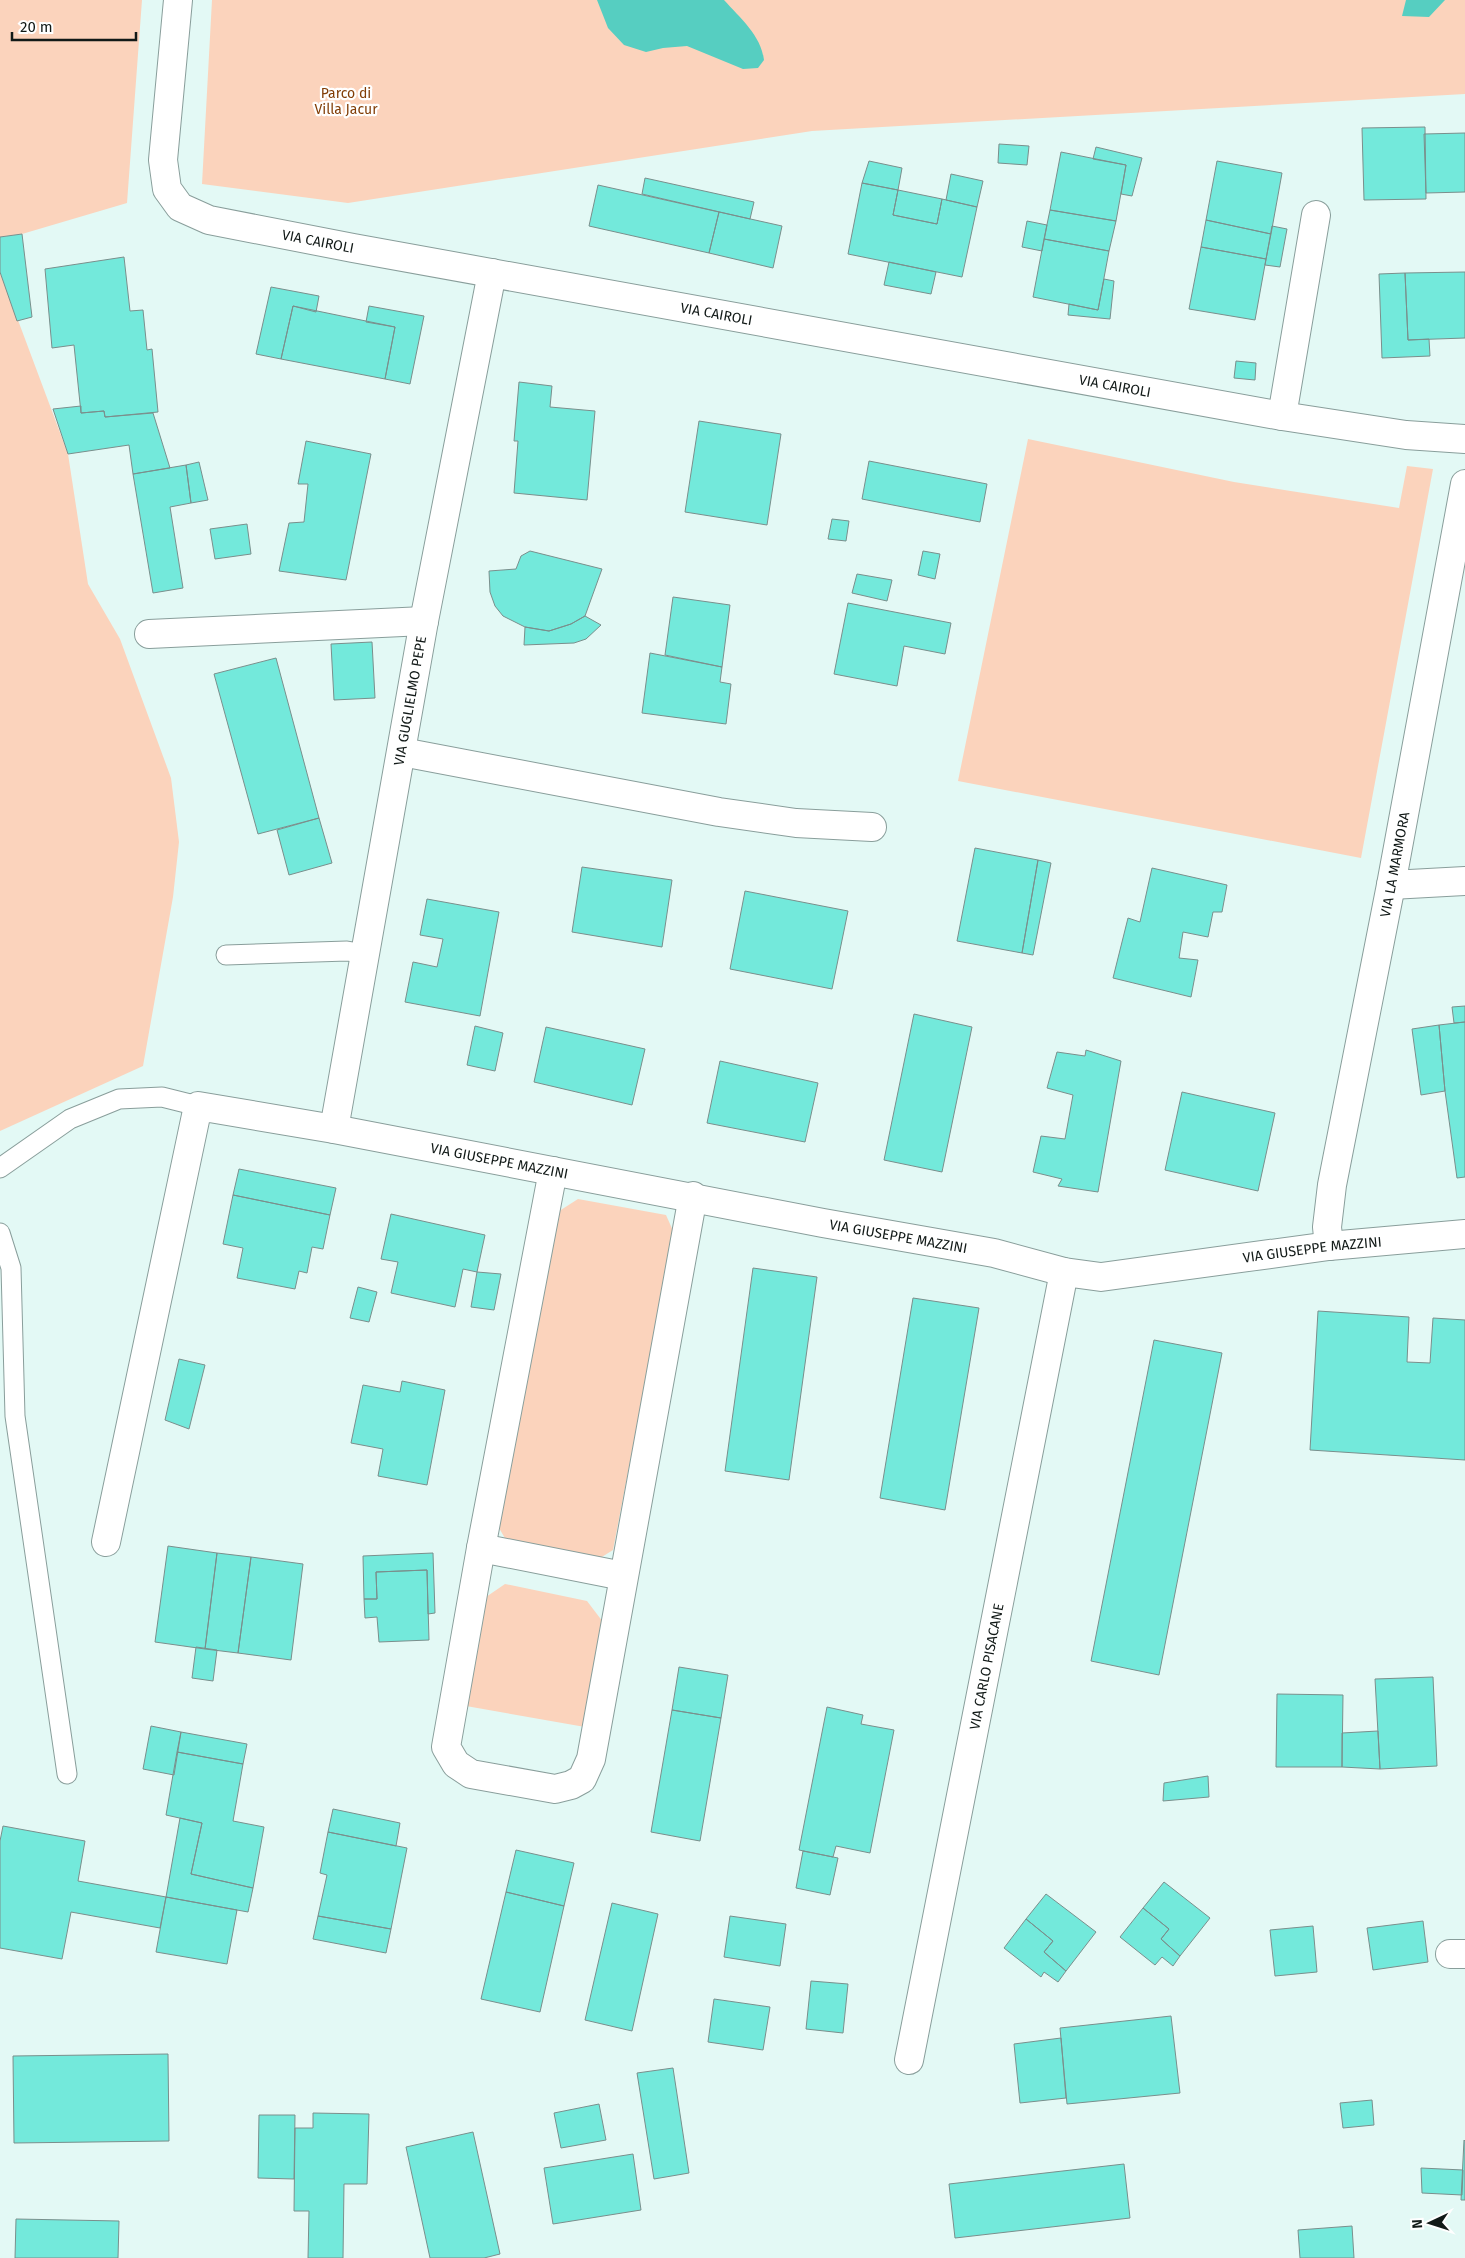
<svg xmlns="http://www.w3.org/2000/svg" width="1465" height="2258" viewBox="0 0 1465 2258" font-family="'Fira Sans',sans-serif">
  <rect width="100%" height="100%" fill="#e3f9f5"/>
  <path fill="#fbd3bc" d="M0,0H142L127,203L22,234L0,237Z
    M212,0H1465V94L812,131L348,203L202,184Z
    M0,272L68,454L88,584L120,639L171,778L179,842L173,897L143,1066L0,1131Z
    M1028,439L1234,482L1399,508L1407,466L1433,469L1361,858L958,781Z
    M578,1199L666,1215L674,1233L613,1550L597,1560L510,1547L495,1521L553,1215Z
    M505,1584L587,1601L603,1622L585,1727L466,1706L486,1597Z"/>
  <path fill="#56cec1" d="M597,0H724C740,18 761,35 764,60L758,68L743,69L687,46L663,48L646,52L624,45L608,28Z
    M1406,0H1445L1429,17L1402,16Z"/>
  <path fill="#73e9db" stroke="#7a8f8c" d="M1425,127L1426,199L1364,200L1362,128Z
    M1465,133V192L1426,193L1424,134Z
    M999,144L1029,146L1027,165L998,163Z
    M1096,147L1142,158L1132,196L1121,194L1126,165L1093,159Z
    M1061,152L1126,165L1116,221L1050,210Z
    M869,161L902,168L898,190L862,183Z
    M1217,161L1282,173L1271,234L1206,220Z
    M951,174L983,181L977,207L946,200Z
    M645,178L754,202L750,219L642,194Z
    M862,183L898,190L893,215L937,224L942,199L977,207L962,277L848,254Z
    M598,185L719,212L709,253L589,226Z
    M898,190L942,199L937,224L893,215Z
    M1050,210L1116,221L1109,251L1044,239Z
    M719,212L782,226L773,268L709,253Z
    M1206,220L1271,234L1266,259L1201,247Z
    M1027,221L1047,225L1042,251L1022,247Z
    M1272,226L1287,229L1280,267L1265,265Z
    M22,234L32,317L17,321L0,272V237Z
    M1044,239L1109,251L1098,310L1033,297Z
    M1201,247L1266,259L1255,320L1189,309Z
    M124,257L130,311L143,310L147,350L152,349L158,412L105,417L104,411L81,413L74,345L52,348L45,269Z
    M889,262L936,272L931,294L884,285Z
    M1465,272V338L1408,340L1405,273Z
    M1405,273L1408,340L1429,339L1430,356L1382,358L1379,274Z
    M1104,279L1114,281L1110,319L1068,315L1069,304L1098,310Z
    M271,287L319,296L316,312L293,306L281,359L256,354Z
    M293,306L395,327L385,379L281,359Z
    M369,306L424,316L410,384L385,379L395,327L366,322Z
    M1236,361L1256,363L1255,380L1234,378Z
    M519,382L552,386L550,407L595,411L587,500L514,493L518,441H514Z
    M81,406V413L104,411L105,417L153,413L170,468L133,474L129,445L68,454L53,409Z
    M699,421L781,434L767,525L685,512Z
    M306,441L371,454L346,580L279,571L289,523L304,522L308,484H298Z
    M869,461L987,484L980,522L862,499Z
    M199,462L208,500L191,503L186,465Z
    M186,465L191,503L170,507L183,588L153,593L133,474Z
    M832,519L849,521L846,541L828,539Z
    M247,524L251,554L215,559L210,529Z
    M530,551L602,569L585,616L571,624L549,631L525,627L503,616L495,606L490,592L489,571L516,569L521,556Z
    M923,551L940,554L935,579L918,575Z
    M857,574L892,580L887,601L852,593Z
    M673,597L730,605L722,667L665,655Z
    M848,603L951,623L945,654L904,646L897,686L834,674Z
    M585,616L601,625L586,639L574,643L524,645L525,627L549,631L571,624Z
    M372,642L375,698L334,700L331,644Z
    M650,653L722,667L720,682L731,684L726,724L642,713Z
    M276,658L319,818L258,834L214,674Z
    M319,818L332,863L289,875L277,830Z
    M975,848L1038,860L1022,953L957,941Z
    M1038,860L1051,863L1033,955L1022,953Z
    M582,867L672,880L662,947L572,932Z
    M1152,868L1227,885L1222,912H1213L1208,937L1183,932L1179,958L1198,960L1191,997L1113,978L1128,918L1140,922Z
    M745,891L848,911L832,989L730,969Z
    M427,899L499,912L480,1016L405,1002L413,962L437,967L443,939L420,935Z
    M1465,1006V1022L1454,1023L1452,1007Z
    M914,1014L972,1027L942,1172L884,1160Z
    M1465,1022V1177L1457,1178L1445,1091L1439,1025Z
    M1439,1025L1445,1091L1421,1095L1412,1029Z
    M475,1026L503,1033L495,1071L467,1065Z
    M546,1027L645,1049L632,1105L534,1082Z
    M1086,1050L1121,1061L1098,1192L1058,1186L1062,1179L1033,1172L1041,1136L1065,1139L1073,1095L1047,1088L1057,1052L1085,1056Z
    M720,1061L818,1083L805,1142L707,1123Z
    M1182,1092L1275,1113L1258,1191L1165,1170Z
    M239,1169L336,1188L330,1215L233,1195Z
    M233,1195L330,1215L323,1249L312,1247L307,1273L299,1271L295,1289L237,1278L243,1248L223,1244Z
    M391,1214L485,1235L477,1272L463,1269L455,1307L391,1293L398,1262L381,1259Z
    M753,1268L817,1277L789,1480L725,1471Z
    M477,1272L501,1274L494,1310L471,1307Z
    M358,1287L377,1292L369,1322L350,1318Z
    M913,1298L979,1308L945,1510L880,1498Z
    M1318,1311L1409,1317L1407,1362L1430,1363L1433,1318L1465,1320V1460L1310,1450Z
    M1154,1340L1222,1353L1159,1675L1091,1661Z
    M179,1359L205,1365L189,1429L165,1420Z
    M402,1381L445,1390L427,1485L378,1476L383,1449L351,1443L363,1385L400,1392Z
    M168,1546L217,1553L205,1649L155,1642Z
    M217,1553L251,1557L238,1653L205,1649Z
    M433,1553L435,1613L428,1614L427,1570L376,1572L377,1599H364L363,1556Z
    M251,1557L303,1564L291,1660L238,1653Z
    M427,1570L429,1640L379,1642L377,1617L365,1618L364,1599H377L376,1572Z
    M196,1647L217,1650L213,1681L192,1678Z
    M679,1667L728,1675L721,1718L672,1710Z
    M1433,1677L1437,1766L1380,1769L1375,1679Z
    M1277,1694L1343,1695L1342,1767H1276Z
    M827,1707L863,1715L861,1724L894,1730L870,1853L836,1846L833,1857L799,1850Z
    M672,1710L721,1718L700,1841L651,1832Z
    M151,1726L181,1732L174,1775L143,1769Z
    M1378,1731L1380,1769L1342,1767V1733Z
    M181,1732L247,1744L243,1764L177,1752Z
    M177,1752L243,1764L233,1821L264,1827L253,1888L191,1874L202,1823L166,1815Z
    M1208,1776L1209,1797L1163,1801L1164,1783Z
    M333,1809L400,1823L396,1846L328,1832Z
    M180,1818L202,1823L191,1874L253,1888L248,1912L166,1897Z
    M3,1826L85,1841L78,1881L166,1897L160,1928L71,1912L62,1959L0,1948V1841Z
    M328,1832L407,1848L391,1929L318,1916L327,1875L320,1873Z
    M516,1850L574,1863L564,1906L506,1892Z
    M803,1851L838,1858L830,1895L796,1888Z
    M1164,1882L1210,1918L1180,1956L1161,1939L1169,1929L1143,1908Z
    M506,1892L564,1906L540,2012L481,1999Z
    M1046,1894L1096,1932L1066,1971L1044,1952L1053,1941L1026,1919Z
    M166,1897L237,1910L227,1964L156,1952Z
    M612,1903L658,1914L632,2031L585,2020Z
    M1143,1908L1169,1929L1161,1939L1180,1956L1173,1966L1162,1957L1155,1965L1120,1937Z
    M318,1916L391,1929L386,1953L313,1939Z
    M730,1916L786,1924L780,1966L724,1957Z
    M1026,1919L1053,1941L1044,1952L1066,1971L1058,1982L1044,1972L1041,1977L1004,1948Z
    M1423,1921L1428,1962L1373,1970L1367,1928Z
    M1313,1926L1317,1972L1275,1976L1270,1930Z
    M811,1981L848,1984L843,2033L806,2029Z
    M714,1999L770,2007L763,2050L708,2042Z
    M1171,2016L1180,2093L1067,2104L1060,2028Z
    M1061,2038L1066,2098L1020,2103L1014,2044Z
    M168,2054L169,2141L14,2143L13,2056Z
    M673,2068L689,2173L654,2179L637,2073Z
    M1372,2100L1374,2125L1343,2128L1340,2103Z
    M599,2104L606,2140L561,2148L554,2113Z
    M313,2113L369,2114L367,2184H344L343,2258H308L309,2211H294L295,2128H313Z
    M259,2115H295L294,2179L258,2178Z
    M473,2132L500,2254L484,2258H430L406,2147Z
    M1464,2140L1465,2141V2200H1461Z
    M633,2154L641,2210L553,2224L544,2168Z
    M1124,2164L1130,2218L955,2238L949,2184Z
    M1421,2168L1463,2170L1462,2195L1422,2193Z
    M16,2219L119,2221L118,2258H15Z
    M1352,2226L1354,2258H1300L1298,2230Z"/>
  <g fill="none" stroke-linecap="round" stroke-linejoin="round">
    <defs>
      <path id="lane" d="M226,955L347,951L365,954
        M0,1168L70,1119L119,1099L162,1097L198,1106
        M0,1233L11,1268L15,1416L67,1774"/>
      <g id="street">
        <path id="s1" d="M178,0L163,160L167,189L180,207L209,220L353,248L1282,416L1406,435L1465,439"/>
        <path d="M1282,416L1316,215"/>
        <path d="M149,634L424,621"/>
        <path d="M402,752L719,812L796,823L872,827"/>
        <path d="M1391,885L1465,881"/>
        <path id="s2" d="M334,1129L424,621L492,273"/>
        <path d="M553,1171L481,1548L446,1747L456,1764L471,1774L555,1789L571,1785L582,1779L591,1759L693,1196"/>
        <path id="s3" d="M1329,1246L1327,1227L1332,1185L1391,885L1465,484"/>
        <path id="s4" d="M106,1542L198,1106L334,1129L823,1223L994,1253L1064,1272L1101,1277L1329,1246L1465,1234"/>
        <path d="M481,1548L623,1576"/>
        <path d="M1450,1954H1465"/>
        <path id="s5" d="M909,2060L1064,1272"/>
      </g>
    </defs>
    <use href="#lane" stroke="#899e9b" stroke-width="21"/>
    <use href="#street" stroke="#899e9b" stroke-width="30"/>
    <use href="#lane" stroke="#fff" stroke-width="19"/>
    <use href="#street" stroke="#fff" stroke-width="28"/>
  </g>
  <g text-anchor="middle" dominant-baseline="central" stroke-width="4.5" stroke-linejoin="round" paint-order="stroke">
    <g font-size="14" fill="#813d06" stroke="#fff">
      <text x="346" y="93">Parco di<tspan x="346" dy="16">Villa Jacur</tspan></text>
    </g>
    <g font-size="14" fill="#111917" stroke="#fff">
      <text stroke="none"><textPath href="#s1" startOffset="355">VIA CAIROLI</textPath></text>
      <text stroke="none"><textPath href="#s1" startOffset="760">VIA CAIROLI</textPath></text>
      <text stroke="none"><textPath href="#s1" startOffset="1165">VIA CAIROLI</textPath></text>
      <text stroke="none"><textPath href="#s2" startOffset="435">VIA GUGLIELMO PEPE</textPath></text>
      <text stroke="none"><textPath href="#s3" startOffset="388">VIA LA MARMORA</textPath></text>
      <text stroke="none"><textPath href="#s4" startOffset="752">VIA GIUSEPPE MAZZINI</textPath></text>
      <text stroke="none"><textPath href="#s4" startOffset="1158">VIA GIUSEPPE MAZZINI</textPath></text>
      <text stroke="none"><textPath href="#s4" startOffset="1578">VIA GIUSEPPE MAZZINI</textPath></text>
      <text stroke="none"><textPath href="#s5" startOffset="401">VIA CARLO PISACANE</textPath></text>
    </g>
  </g>
  <g transform="translate(1430 2223) rotate(266)" stroke="#ffffff" stroke-width="4" paint-order="stroke">
  <path d="M0-4L9 19L0 12L-9 19Z" fill="#111917"/>
  <text y="-8" font-size="14" font-weight="bold" text-anchor="middle" fill="#111917">N</text>
  </g>
  <path d="M12 32v8h124v-8" fill="none" stroke="#111917" stroke-width="2.5"/>
  <text x="20" y="32" font-size="15" fill="#111917" stroke="#ffffff" stroke-width="4" paint-order="stroke">20 m</text>
</svg>
